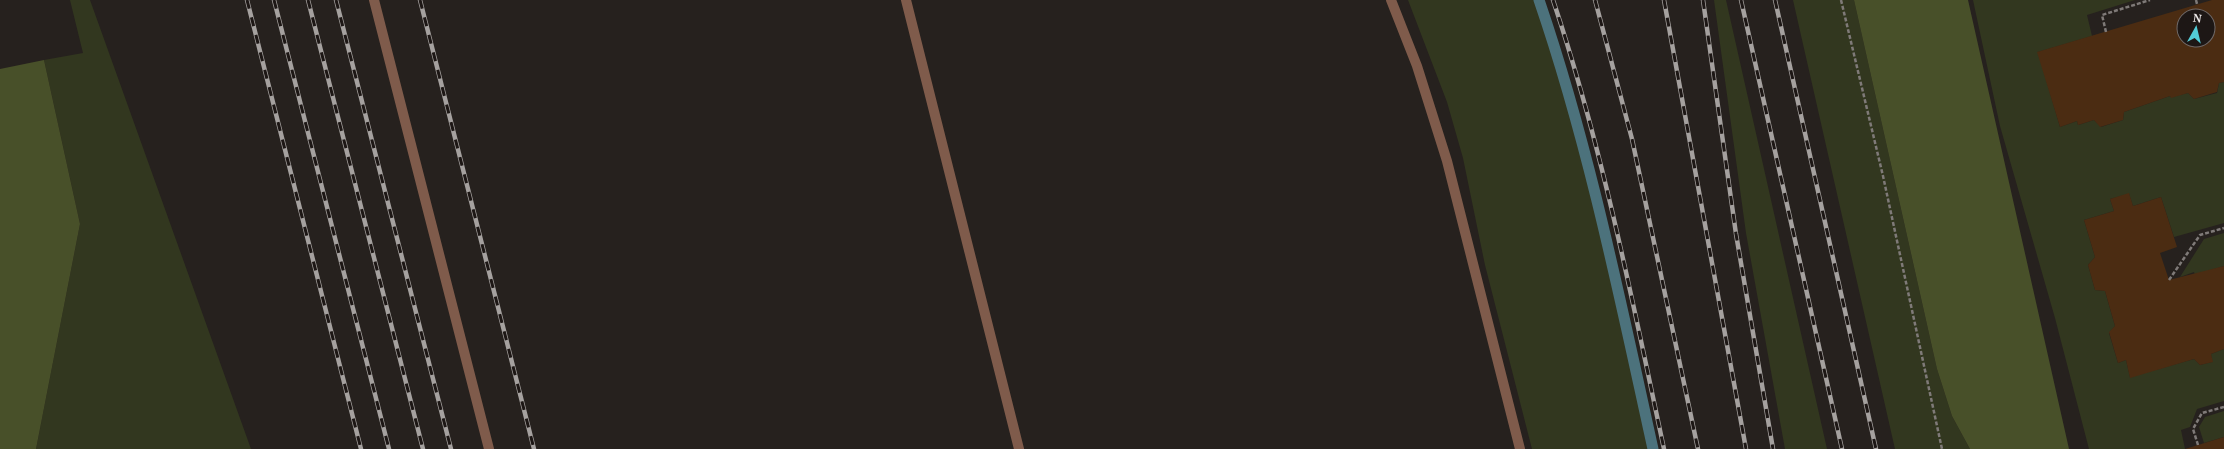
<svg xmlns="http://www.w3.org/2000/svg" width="2224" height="449" viewBox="0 0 2224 449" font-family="'Noto Serif',serif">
  <rect width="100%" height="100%" fill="#26211e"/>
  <path fill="#32371f" d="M70,0H90L251,449H36L80,224L44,60L83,53Z
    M1408,0H1539C1589,146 1620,299 1653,449H1532L1485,265L1463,158L1447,102Z
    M1714,0H1726L1827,449H1785L1746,233Z
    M1793,0H1854L1937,369L1952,416L1970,449H1895Z
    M1973,0H2135L2087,15L2092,36L2038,52L2060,127L2077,121L2078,125L2094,120L2101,127L2123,120L2124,112L2170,96L2171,97L2188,93L2194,99L2217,93L2219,83L2224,82V223L2174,237L2161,197L2133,206L2129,194L2110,199L2114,211L2084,220L2095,257L2088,265L2095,290L2105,291L2115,326L2109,333L2118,363L2126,360L2130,377L2194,359L2200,365L2212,362L2211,354L2224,349V401L2197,409L2190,427L2181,430L2185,449H2089L2055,318L2000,126Z
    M2224,233V266L2195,275L2194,272L2180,277L2204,239Z
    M2224,411V437L2204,443L2199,427L2205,417Z"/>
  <path fill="#485029" d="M1854,0H1968L2069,449H1970L1952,416L1937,369Z
    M44,60L80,224L36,449H0V69Z"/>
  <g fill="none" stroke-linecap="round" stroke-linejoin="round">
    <path stroke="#4c727c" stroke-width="11" d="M1539,0C1589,146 1620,299 1653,449"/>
  </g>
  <path fill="#4b2c12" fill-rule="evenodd" d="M2212,0H2224V82L2219,83L2217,92L2194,99L2188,93L2171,98L2170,96L2124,112L2123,120L2100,127L2094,120L2078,125L2077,121L2060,127L2037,52ZM2184,16H2208V40H2184Z
    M2129,193L2133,206L2161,197L2177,247L2160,253L2169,280L2224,266V349L2211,354L2213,362L2200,365L2194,359L2130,378L2126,360L2118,363L2109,332L2115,326L2105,291L2095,290L2088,265L2095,257L2084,220L2114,211L2110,199Z
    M2224,437V449H2185Z"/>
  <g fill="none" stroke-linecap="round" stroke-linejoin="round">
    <path stroke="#7f7a78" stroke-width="2.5" stroke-dasharray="4 2" stroke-linecap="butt" d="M1841,0L1883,176L1942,449
      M2196,0L2197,4
      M2106,32L2102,15L2150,0
      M2169,280L2200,235L2224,228
      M2198,445L2193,429L2202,413L2224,407"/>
    <path stroke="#7f5b4b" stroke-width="10" d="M374,0L489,449
      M906,0L1019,449
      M1391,0L1417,66L1447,161L1520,449"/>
    <defs>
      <path id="rail" d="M247,0L361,449
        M274,0L389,449
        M308,0L423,449
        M336,0L451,449
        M420,0L534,449
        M1553,0C1602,146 1632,299 1664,449
        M1595,0L1632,139L1698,449
        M1664,0L1746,449
        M1703,0L1736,234L1773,449
        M1741,0L1842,449
        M1775,0L1876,449"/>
    </defs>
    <use href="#rail" stroke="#a5a19f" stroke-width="4.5"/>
    <use href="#rail" stroke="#1d1715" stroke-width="3" stroke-dasharray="9" stroke-linecap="butt"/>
  </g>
  <g transform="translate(2196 28) rotate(8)"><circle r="19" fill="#1d1715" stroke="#6f6968"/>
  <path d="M0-3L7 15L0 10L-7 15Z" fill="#52ccd6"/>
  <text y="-6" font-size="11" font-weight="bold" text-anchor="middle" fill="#e9e5e4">N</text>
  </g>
</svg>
